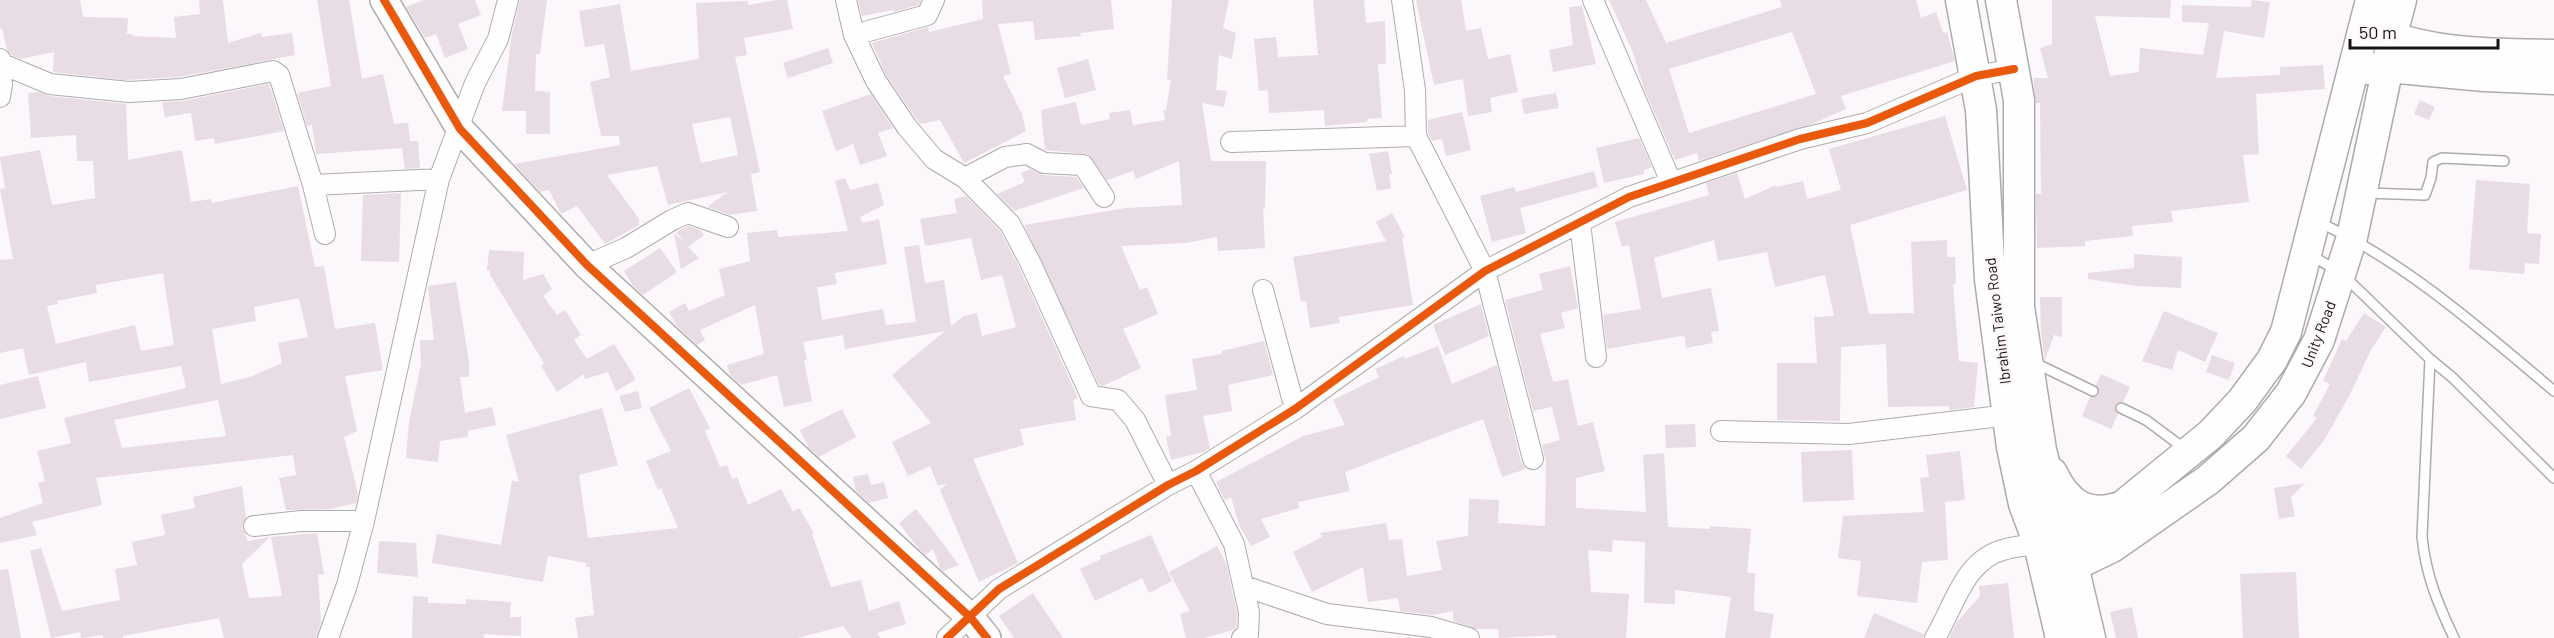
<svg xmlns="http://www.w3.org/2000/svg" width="2554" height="638" viewBox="0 0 2554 638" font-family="Barlow,sans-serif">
  <rect width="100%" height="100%" fill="#fcf7fa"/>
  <path fill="#e8dce5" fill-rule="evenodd" d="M0,0H80L83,17L128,18L127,34H132V36L176,38L174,17L200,14L199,0H223L228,43L261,33L262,37L292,33L295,55L179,77L125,80L53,72L54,52L21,59L11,55L7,50L2,28L0,29Z
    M317,0H349L362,79L383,74L394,124L408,123L410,141H418L420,168L405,169L402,148L316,154L312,125L307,126L297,93L331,86Z
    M424,0H475L481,15L458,24L468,49L445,58L436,34L425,38L406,7Z
    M520,0H547L540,54H536L535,91L550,92V134H526V111H502L512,33Z
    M777,0H787L793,29L744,38L747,55L735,57L760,172L751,174L757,211L730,215L707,207L728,192L668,205L657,166L607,175L639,219V225L605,244L577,206L561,214L549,190L540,192L514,164L620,145L619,136H601L590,82L610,77L604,44L585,47L579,11L620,4L631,71L699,59L696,3L748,1V5ZM730,117L738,155L701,163L692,124Z
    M858,0H920L921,1L918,5L894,12L893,10L862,16Z
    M982,0H1111L1114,29L1080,33L1081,36L1035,40L1033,21L998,24L1011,74L1003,76L1022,114L1026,131L964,163L940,120L920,124L917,120L886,75L872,43L928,27L929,32L983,19Z
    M1172,0H1229L1223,28L1236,33L1232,59L1219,55L1216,90L1227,91L1224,107L1202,103L1211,161H1266L1265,209H1263L1265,248L1218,251L1217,237L1185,243L1121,246L1140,290L1147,287L1158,314L1123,329L1141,368L1103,386L1099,385L1024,225L1126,208L1182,205L1179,161L1136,179L1133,171L1107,180L1088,154L1045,150L1041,110L1076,102L1081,125L1110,119L1109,113L1130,110L1133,125L1165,120L1163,110H1166L1171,80H1167Z
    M1313,0H1364L1366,23L1385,21L1386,64H1378L1382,118L1367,119V122L1325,126L1324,110L1269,113L1268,90L1259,91L1254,39L1276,37L1278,57L1318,55Z
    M1416,0H1461L1466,31L1481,28L1488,59L1510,54L1518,92L1490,98L1492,112L1468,116L1463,79L1434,85Z
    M1609,0H1646L1666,43L1782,7L1780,0H1916L1921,18L1936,12L1943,33L1947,32L1955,61L1841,96L1846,109L1812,124L1699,161L1697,153L1675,160L1644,89L1632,50ZM1792,32L1816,94L1689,133L1669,69Z
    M2052,0H2171L2170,18L2095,16L2110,76L2139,72L2140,48L2203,55L2209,23L2182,22V5L2251,7L2252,0L2270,2L2264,38L2224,31L2216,78L2280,75V67L2323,65L2325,89L2256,94L2259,154L2243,155L2249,202L2171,211L2173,222L2132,226L2133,236L2085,241V246L2037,248L2036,194H2041L2040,103H2036L2033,78H2048L2040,48L2052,44Z
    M1582,6L1596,64L1553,72L1549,50L1573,45L1569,7Z
    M828,48L833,63L788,78L783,63Z
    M1088,59L1096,90L1065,98L1057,68Z
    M269,84L284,131L215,144L214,138L195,141L191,113L165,117L162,102L183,101Z
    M39,92L49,96L126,104L128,160L182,150L191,202L211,199L212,203L298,186L315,267L324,266L335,329L375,323L383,370L345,376L357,431L344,437L358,493L356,503L331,509L286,510L279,478L296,475L293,455L96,478L102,505L32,522L37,535L0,543V518L43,503L38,483L45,481L37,451L71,443L64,418L186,388L181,366L89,382L86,362L29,375L23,348L0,353V260L13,259L0,189L5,188L0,157L40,150L52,205L95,198L93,161H77L76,135L31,138L28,93ZM163,273L174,345L141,351L135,325L56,344L47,306L58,304L57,301L97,293L96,285ZM299,298L308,337L278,343L282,363L250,377L221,384L212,329L256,321L254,307ZM218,400L226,436L122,448L114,420Z
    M1556,93L1559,108L1524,114L1521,99Z
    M871,94L893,128L878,133L887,156L860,165L853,144L836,151L822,111Z
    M2420,100L2435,107L2429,120L2414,114Z
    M1462,112L1471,150L1446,156L1442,139L1432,141L1428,133V120Z
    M1945,116L1967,190L1850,225L1869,314L1914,313L1911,242L1947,240V257H1955L1956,284H1953L1959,361L1978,363L1974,407L1949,410V406L1888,407L1886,344L1841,347L1840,421L1777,420V363H1817L1814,317L1834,316L1825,275L1775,287L1767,252L1718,261L1714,240L1654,258L1662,298L1711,288L1719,331L1711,332L1713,343L1686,348L1685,337L1681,336L1607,349L1603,315L1641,309L1629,245L1622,247L1615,222L1709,195L1706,183L1737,173L1745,199L1776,185L1777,187L1803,181L1807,199L1841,190L1829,149Z
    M1639,138L1652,167L1644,170V174L1604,183L1596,148Z
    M1388,151L1392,174H1389L1391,188L1377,191L1369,154Z
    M1030,169L1043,175L1076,177L1084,188L1014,211L997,194L1025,182L1021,173Z
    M1594,171L1598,187L1520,208L1526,233L1492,242L1480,196L1514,187L1516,192Z
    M845,178L850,190L878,183L884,205L860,217L862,223L879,219L887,264L835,273L837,284L817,287L822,320L883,309L886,325L916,322L904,247L919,245L925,283L944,280L951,326L964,316L977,313L982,336L1016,327L1002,275L981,280L971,238L925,246L920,219L957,213L954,199L966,196L1000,231L1020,269L1078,398L1073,400L1076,420L1020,429L1024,445L973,459L1018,563L979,582L940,490L948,483L938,486L930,466L908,476L892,442L931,423L892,375L945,331L845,349L843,335L803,342L807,359L804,360L812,401L784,407L777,375L741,385L730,375L727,365L764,354L755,305L700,330L705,340L697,345L677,326L669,312L685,303L689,311L725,295L719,269L750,261L747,233L777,230L778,237L848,231L835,181Z
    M2476,180L2530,184L2527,233L2541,234L2539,264L2525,263L2524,274L2469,269Z
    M401,193L399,262L361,261L363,195Z
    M1392,213L1405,237L1402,238L1413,305L1339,317L1340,323L1310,328L1306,301L1301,302L1293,257L1386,241L1376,222Z
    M688,226L700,230L704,235L688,247L699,258L681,269L674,233L684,242L676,232Z
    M660,248L677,272L643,295L633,286L624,271Z
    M489,250L524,252L523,280L543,274L552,289L543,296L557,315L565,310L581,335L574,340L587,359L614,344L633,374L635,380L616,391L608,372L585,379L584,374L557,392L541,366L544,363L490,275V271L487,270Z
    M2134,254L2182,257L2181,288L2137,286L2088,279V273L2134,268Z
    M1570,266L1578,308L1561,313L1565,328L1540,334L1553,382L1568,379L1578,426L1593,422L1605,471L1576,478V508L1646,512L1643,455L1664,453L1668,527L1710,529V526L1751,529L1747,573H1755L1754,611L1774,614L1770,638H1725L1731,597L1675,590V604L1644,603L1645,542L1613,540L1612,552L1588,550L1591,592L1629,594L1626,638H1556V635L1499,638L1498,629H1476L1453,621V611L1432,615L1400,611L1398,598L1368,602L1363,567L1312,592L1293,552L1322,537L1320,533L1386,523L1389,540L1402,539L1407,576L1442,570L1436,541L1468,536L1469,499L1499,500L1498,523L1545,526L1546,462L1542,445L1560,440L1552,407L1533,411L1505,300L1543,290L1539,274Z
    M456,282L469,362V377H460L465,413L492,407L496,425L468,431V437L440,441L438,462L406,458L409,422L421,364L420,340H434L428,286Z
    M2040,297H2062V337L2054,335L2045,360L2041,334Z
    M1481,304L1489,336L1445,355L1433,325Z
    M2164,311L2218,333L2205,362L2178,350L2172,370L2142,361Z
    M2364,313L2386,327L2371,350L2350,394L2325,439L2301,469L2286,456L2317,418L2313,416L2330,384L2323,381L2342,339L2346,341Z
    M1264,341L1273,375L1228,385L1232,411L1203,416L1210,448L1203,452L1171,460L1166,437L1171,436L1165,395L1197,390L1192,359L1222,354V351Z
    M1438,346L1452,384L1497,365L1521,462L1526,469L1502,477L1483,419L1345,472L1350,491L1298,502L1299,508L1261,519L1270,537L1251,546L1239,525L1231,497L1225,500L1216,482L1303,436L1345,425L1333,400L1379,377L1375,369L1404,356L1405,359Z
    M2212,355L2235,363L2229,380L2206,372Z
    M2101,374L2130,387L2123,402H2118L2115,406L2118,414L2111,429L2082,416L2090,397H2096L2099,393L2096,385Z
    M38,376L46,408L0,419V385Z
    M689,388L710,428L705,431L720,467L727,465L732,479L737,477L748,505L781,489L793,512L799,508L814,533L812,534L831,587L861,580L869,611L899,601L906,624L877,633L880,638H852L843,626L798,638H578L575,618L594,615L589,566L586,567V563L548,556L543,582L432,563L437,534L501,545L512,481L519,482L506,435L602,408L618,465L579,475L588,538L678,528L661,488L658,490L646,461L671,451L649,408Z
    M638,391L642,408L625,412L619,396Z
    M842,409L856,437L819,457L809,448L800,430Z
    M1695,424L1696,447L1666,448L1665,425Z
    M1852,450L1854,500L1803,502L1801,452Z
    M1960,451L1965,500L1945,502L1948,560L1922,562L1917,603L1857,596L1861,561L1838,558L1843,516L1924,512L1920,478L1929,477L1926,455Z
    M868,474L871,485L884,482L888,498L869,503L856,491L853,477Z
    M2305,483L2291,497L2295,516L2279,519L2274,488Z
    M242,486L246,518L242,528L248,541L270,537L242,564L249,598L282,596L271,537L317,533L324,574L318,575L321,622L316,638H224L219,618L123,636V638H103V635L81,638L80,632L51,638L30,551L41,548L62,611L120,600L115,569L137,565L132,542L165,535L161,515L195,508L193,497Z
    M916,509L942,542L959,565L943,571L940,568L933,549L925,555L918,548L899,523Z
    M1151,535L1172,581L1149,593L1142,578L1095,601L1080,569L1101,559L1100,556Z
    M379,541L416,543L418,577L377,573Z
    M1217,546L1226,563L1237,613L1236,627L1233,630L1204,638H1186L1180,614L1190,611L1169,572Z
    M8,569L21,638H0V570Z
    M2296,572L2299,638H2243L2240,574Z
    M2008,583L2014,638H1949L1957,622L1980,596L1979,586Z
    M1033,593L1063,638H1014L999,616Z
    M413,596L428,597V603L466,604V599L511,602L510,617H521V636L484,634V638H412Z
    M2132,607L2138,638H2116L2110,612Z
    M1874,613L1924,634L1923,638H1864Z"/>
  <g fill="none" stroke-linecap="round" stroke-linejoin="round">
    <defs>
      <path id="lane" d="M2366,193L2425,195L2431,178L2433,162L2442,158L2504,161
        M2318,222C2403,260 2483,331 2554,391
        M2309,254L2341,273L2430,359L2453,378L2554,478
        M2430,359L2422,537C2426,576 2438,604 2454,638
        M2033,362L2093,391
        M2121,408L2146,420L2185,449"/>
      <path id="street" d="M846,0L854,35L876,81L907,127L934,159L965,178L1010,224L1031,264L1091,396L1118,400L1135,420L1168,485
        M1402,0L1415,90L1416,136L1485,271L1533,459
        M1593,0L1671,182
        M854,35L927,15L934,0
        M0,59L2,84L0,97
        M2,64L50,84L129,92L181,89L273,71L279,75L313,185L325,234
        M1231,142L1416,136
        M965,178L1005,157L1027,154L1044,163L1083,165L1104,197
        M313,185L439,179
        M1580,223L1596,357
        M587,265L626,248L672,220L688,213L728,227
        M1263,290L1295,409
        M1721,431L1849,434L2009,415
        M1196,471L1234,544L1249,612L1248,634L1242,638
        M254,526L301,521H364
        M1244,586L1327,614L1431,627L1469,638
        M328,638L347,585L364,521L439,179L475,83L498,39L508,0
        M947,638L999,589L1168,485L1196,471L1295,409L1485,271L1629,197L1800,139L1867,123L1976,76L2014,69
        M1935,638C1955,605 1964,559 2006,549C2017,546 2028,545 2039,544"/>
      <path id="secondary" d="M384,0L460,129L587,265L971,618L987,638"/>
      <path id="primary" d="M1961,0L1981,110L1990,279L2012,447L2024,504L2039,544L2061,638
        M2001,0L2019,100V307L2041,450L2052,495L2066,536L2090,638
        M2373,29C2425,55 2496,54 2554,55
        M2368,69L2388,67L2484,76L2554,79
        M2052,473C2067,505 2089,519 2123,506
        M2039,544L2086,530L2103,522L2211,434L2242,401L2272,360L2286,332L2371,0
        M2046,573L2079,563L2112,547L2208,480L2256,438L2291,393L2319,340L2352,237L2388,67L2391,38L2401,0"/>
    </defs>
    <use href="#lane" stroke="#aeabac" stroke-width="12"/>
    <use href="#street" stroke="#aeabac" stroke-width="22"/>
    <use href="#secondary" stroke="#aeabac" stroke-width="30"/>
    <use href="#primary" stroke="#aeabac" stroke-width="33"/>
    <use href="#lane" stroke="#fffefe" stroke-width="9"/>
    <use href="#street" stroke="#fffefe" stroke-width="20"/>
    <use href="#secondary" stroke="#fffefe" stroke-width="27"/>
    <use href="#primary" stroke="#fffefe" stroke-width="30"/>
    <defs>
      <path id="cycleway" d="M384,0L460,129L587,265L971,618L987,638
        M947,638L999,589L1168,485L1196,471L1295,409L1485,271L1629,197L1800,139L1867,123L1976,76L2014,69"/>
    </defs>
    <use href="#cycleway" stroke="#fdf6fb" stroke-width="11"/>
    <use href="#cycleway" stroke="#e8590c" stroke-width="8"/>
  </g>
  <g text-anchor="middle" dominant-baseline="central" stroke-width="4.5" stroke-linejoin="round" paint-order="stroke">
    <g font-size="15" fill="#161315" stroke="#fdf6fb">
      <text transform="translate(1997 321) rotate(-97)">Ibrahim Taiwo Road</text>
      <text transform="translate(2318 334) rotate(-69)">Unity Road</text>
    </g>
  </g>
  <path d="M2350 39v9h148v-9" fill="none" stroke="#161315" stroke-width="3"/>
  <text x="2359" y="39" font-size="18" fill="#161315" stroke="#fdf6fb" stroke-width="4.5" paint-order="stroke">50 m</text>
</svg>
